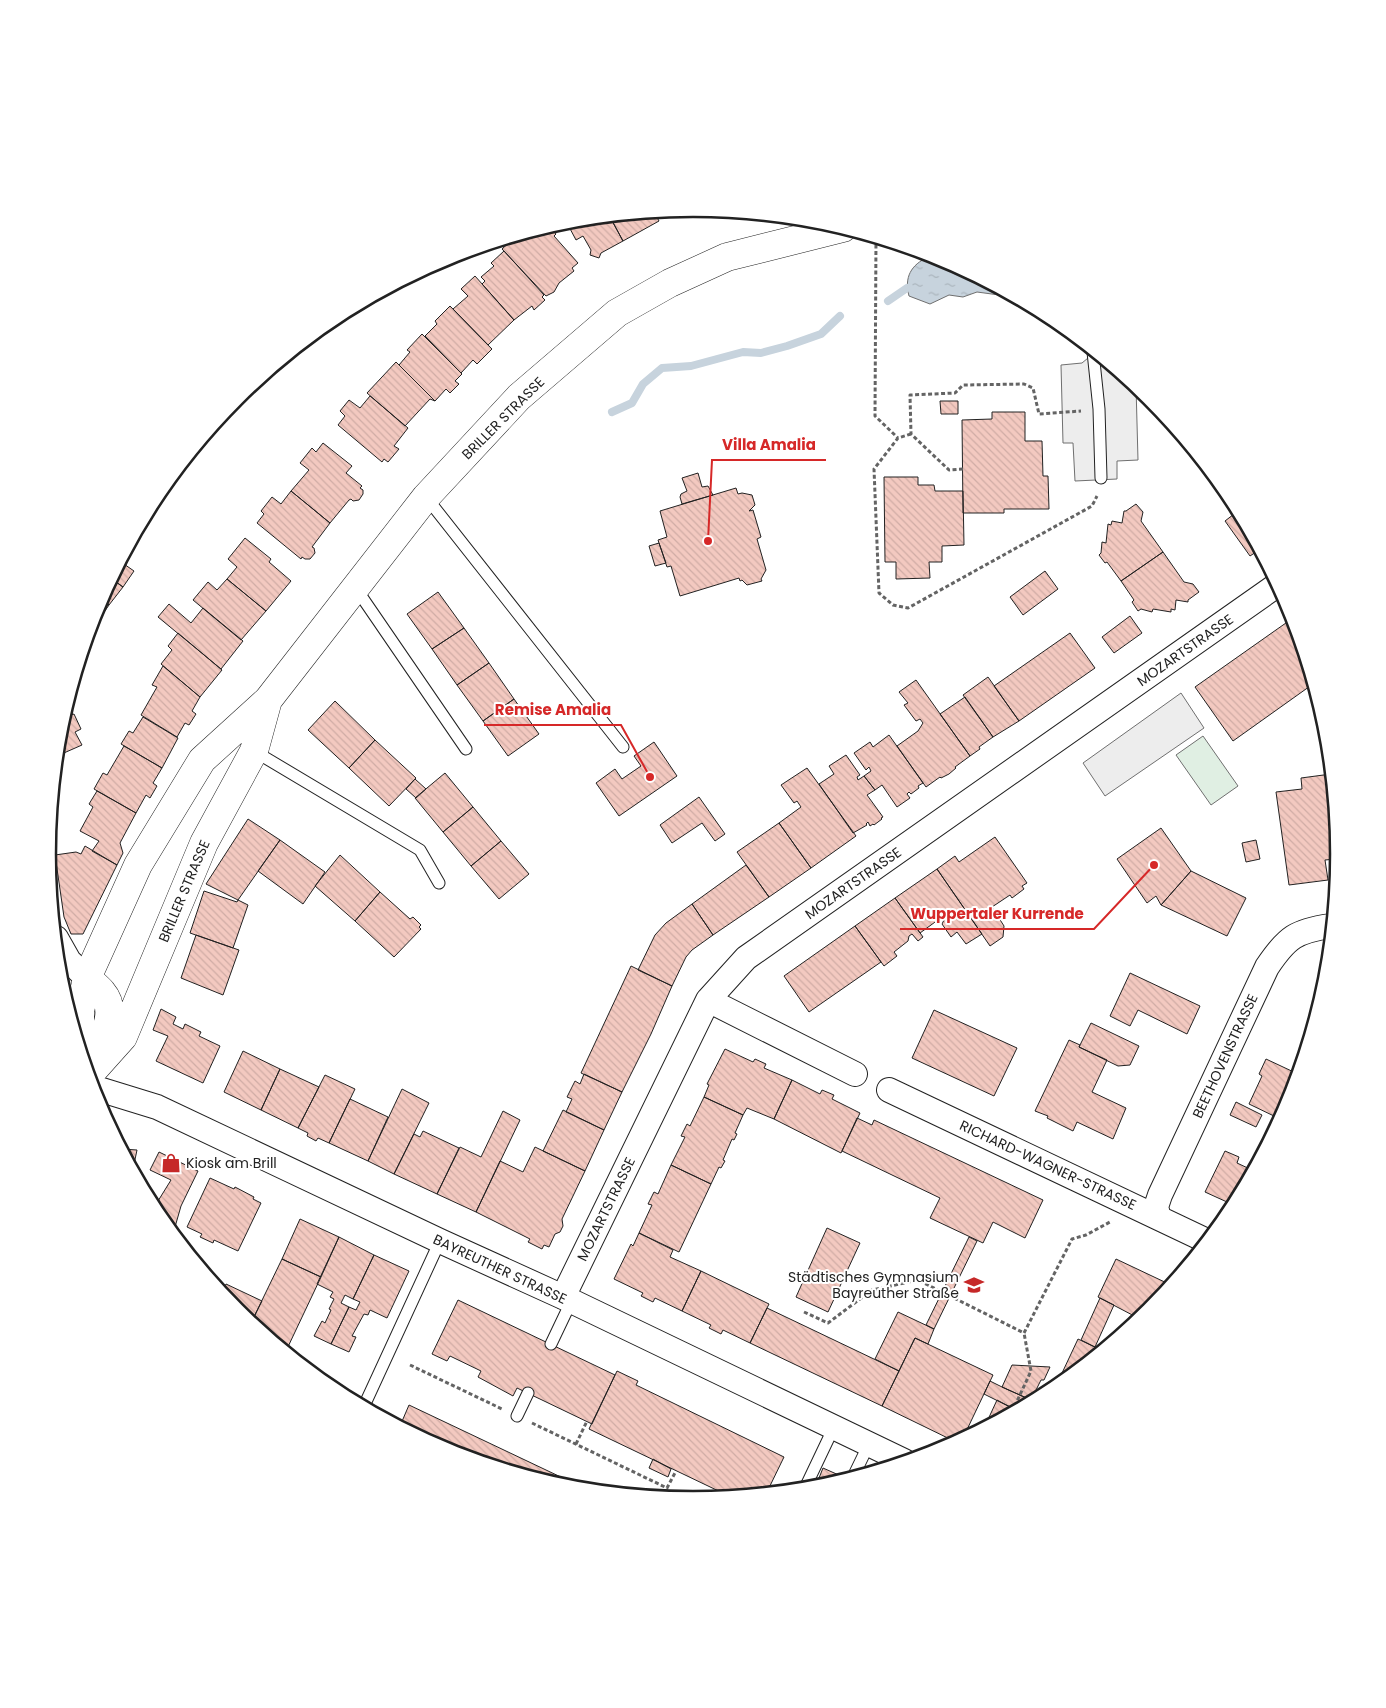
<svg xmlns="http://www.w3.org/2000/svg" width="1386" height="1708" viewBox="0 0 1386 1708" font-family="Poppins,sans-serif">
  <defs>
    <pattern id="water-ripples" width="26" height="14" patternUnits="userSpaceOnUse" patternTransform="scale(1.25)"><rect width="26" height="14" fill="#c7d3dd"/><path d="M2 4q2-2 4 0t4 0M15 11q2-2 4 0t4 0" fill="none" stroke="#abb5bd"/></pattern>
    <pattern id="building-back-hatch" width="6" height="6" patternUnits="userSpaceOnUse" patternTransform="scale(1.25)"><rect width="6" height="6" fill="#f3c9c0"/><path d="M-1 5l2 2M0 0l6 6M5-1l2 2" fill="none" stroke="#d0aca5"/></pattern>
  </defs>
  <rect width="100%" height="100%" fill="#fff"/>
  <path fill="#e0efe3" stroke="#6f6f6f" d="M1203,736L1238,786L1211,805L1176,755Z"/>
  <path fill="#ededed" stroke="#6f6f6f" d="M1089,348L1136,386L1138,460L1117,461V479L1075,481L1073,443H1063L1061,365L1082,363L1088,358Z
    M1181,693L1204,728L1105,796L1083,763Z"/>
  <path fill="url(#water-ripples)" stroke="#6f6f6f" d="M928,257L943,259L1014,297L977,292L963,297L949,295L930,304L909,296C904,277 911,265 928,257Z"/>
  <g fill="none" stroke-linecap="round" stroke-linejoin="round">
    <path stroke="#c7d3dd" stroke-width="8" d="M888,301L907,288
      M612,412L632,403L643,384L662,368L691,366L743,352L761,353L787,346L821,334L840,316"/>
  </g>
  <path fill="url(#building-back-hatch)" stroke="#222" d="M654,212L659,221L623,241L610,217Z
    M610,217L623,241L601,253L599,258L590,255L591,250L583,236L576,240L567,223V221Z
    M550,226L556,234L554,236L578,263L572,268L574,271L559,283L554,292L546,296L502,249L515,237L519,235L521,238L526,233Z
    M504,251L544,295L542,297L545,300L534,310L532,306L514,320L482,284L485,281L481,277L494,266L491,263Z
    M475,276L514,320L488,345L453,309L468,296L461,289Z
    M450,306L492,349L477,364L473,360L461,373L425,336L437,324L435,321Z
    M422,334L462,374L455,381L459,384L450,393L446,389L435,401L399,365L410,352L407,350Z
    M396,362L435,401L430,399L405,426L367,393Z
    M370,396L408,428L394,446L399,449L388,462L384,459L382,462L338,425L345,416L340,411L349,400L360,408Z
    M940,401H958V414H941Z
    M992,412H1025V441H1042L1043,476H1048L1049,509H1004V513H963L962,420L992,419Z
    M323,443L352,466L346,473L362,486L360,488L363,490V494L359,500L353,501L351,499L349,500L330,523L291,491L309,470L300,463L312,448L316,452Z
    M698,473L702,487L708,486L713,495L682,504L680,497L681,494L687,491L682,478Z
    M884,477H918V485H934L935,491H963L964,545L942,546V562H929L930,578L896,579V562H885Z
    M736,488L738,494L742,493L752,495L755,505L749,511L753,510L761,537L757,539L766,570L761,579L762,581L747,585L742,580L740,581L739,578L680,596L671,566L667,567L658,540L667,537L660,511Z
    M291,491L330,523L312,547L314,548L315,553L310,559H305L302,557L301,559L257,523L264,514L261,511L272,497L281,504Z
    M1136,504L1143,512L1141,521L1163,552L1121,581L1107,562L1105,563L1099,555L1101,553L1102,542L1106,543L1108,524L1111,525L1112,521L1122,523L1124,511H1126Z
    M1238,511L1259,550L1250,556L1225,521Z
    M245,538L271,559L269,562L291,581L266,611L227,579L237,567L228,559Z
    M659,543L666,563L655,566L649,546Z
    M1163,552L1184,582L1193,584L1199,592L1188,600V602L1176,600L1175,610L1171,609V612L1153,609L1152,612L1141,609L1138,611L1132,602L1134,600L1121,581Z
    M121,562L134,571L123,587L112,579Z
    M1045,571L1058,589L1023,615L1010,597Z
    M112,579L123,587L109,605L101,599Z
    M227,579L266,611L241,640L193,600L208,582L217,590Z
    M438,592L464,628L432,649L407,614Z
    M101,599L109,605L89,634L97,607Z
    M169,604L191,623L203,608L243,641L221,669L158,617Z
    M1130,616L1142,633L1114,653L1102,637Z
    M1293,618L1313,684L1233,741L1195,687Z
    M464,628L489,663L457,685L432,649Z
    M178,633L222,670L200,697L161,664L172,650L168,646Z
    M1070,633L1095,668L1019,721L994,686Z
    M489,663L514,699L483,721L457,685Z
    M163,666L200,697L192,711L196,714L189,725L185,723L177,737L141,715L157,687L152,685Z
    M988,677L1019,721L993,737L963,695Z
    M916,680L970,756L955,767L956,768L949,774L941,778L940,777L926,787L897,746L918,731L923,723L920,719L916,721L904,705L908,703L899,692Z
    M965,697L993,737L979,747L980,749L970,756L940,714Z
    M514,699L539,734L508,756L483,721Z
    M335,701L375,740L349,768L308,730Z
    M65,710L68,716L74,714L81,729L75,732L82,745L57,756L60,728Z
    M143,717L178,738L162,768L121,744L129,731L133,733Z
    M889,735L923,783L918,786L919,788L911,794L909,792L907,794L910,798L897,807L882,785L875,790L864,776L871,771L869,767L866,770L854,753L870,742L873,747Z
    M375,740L416,778L389,806L349,768Z
    M654,742L677,776L619,816L596,783L615,769L622,779L641,766L634,756Z
    M124,746L162,768L153,783L157,786L150,798L146,795L136,813L94,789L103,773L107,775Z
    M846,755L860,775L857,777L858,780L864,776L875,790L867,795L883,817L881,818L882,819L874,825L873,824L870,826L868,822L866,824L867,825L853,833L819,784L834,774L829,766Z
    M807,768L856,836L811,868L779,823L801,807L797,801L794,803L781,785Z
    M445,773L473,807L443,832L415,798Z
    M1331,774L1338,854L1337,867L1336,859L1325,860L1328,880L1289,885L1276,792L1302,789L1301,778Z
    M415,779L426,789L416,798L406,789Z
    M97,791L136,813L120,843L123,853L117,865L92,851L99,841L80,831L93,807L89,804Z
    M699,797L725,834L715,841L702,823L672,843L660,825Z
    M473,807L501,841L471,866L443,832Z
    M248,819L280,840L238,900L206,884Z
    M779,823L811,868L769,897L737,852Z
    M1161,828L1191,871L1161,905L1156,896L1147,903L1117,859Z
    M995,837L1027,883L1022,886L1024,889L1012,898L1010,895L992,907L1004,926L1003,937L990,946L937,869L955,856L959,862Z
    M280,840L325,872L303,904L258,871Z
    M1256,840L1260,859L1246,862L1242,843Z
    M501,841L529,874L499,899L471,866Z
    M85,846L117,865L83,934H71L64,917L55,855L76,852L81,854Z
    M340,855L380,892L355,921L315,886Z
    M746,865L769,897L713,935L692,904Z
    M937,869L982,934L966,944L957,932L951,937L942,924L944,920L942,917L920,933L895,898Z
    M1191,871L1246,898L1227,936L1161,905Z
    M204,891L237,902L238,900L248,905L233,948L190,933Z
    M380,892L410,919L413,917L421,925L419,927L421,929L394,957L355,921Z
    M895,898L923,937L918,941L912,934L909,936L908,941L894,952L897,956L884,966L855,926Z
    M692,904L713,935L692,950L686,957L672,986L638,970L655,935L666,923Z
    M855,926L881,962L809,1012L784,976Z
    M196,935L239,950L223,995L181,978Z
    M631,966L672,986L651,1034L622,1092L581,1073Z
    M1130,973L1200,1006L1187,1034L1138,1010L1130,1026L1110,1016Z
    M1327,973L1326,980L1323,992L1320,974Z
    M161,1009L176,1017L173,1024L183,1029L185,1024L201,1032L199,1036L220,1046L203,1083L156,1061L168,1036L153,1030Z
    M934,1010L1017,1048L994,1096L912,1058Z
    M1091,1023L1139,1046L1130,1065L1118,1066L1079,1047Z
    M1069,1040L1080,1045L1079,1047L1107,1060L1092,1092L1126,1108L1113,1139L1077,1122L1073,1131L1047,1118L1048,1116L1035,1111Z
    M725,1049L753,1062L755,1059L766,1064L764,1068L792,1080L774,1119L747,1108L743,1115L704,1097L709,1085L707,1084Z
    M243,1051L280,1069L261,1110L224,1092Z
    M1266,1059L1298,1074L1292,1091L1289,1089L1276,1117L1249,1104L1262,1076L1259,1074Z
    M280,1069L319,1087L298,1128L261,1110Z
    M584,1074L622,1092L604,1130L566,1112L572,1099L567,1097L575,1081L580,1084Z
    M325,1075L355,1089L329,1143L318,1138L316,1141L307,1136L308,1133L298,1128Z
    M792,1080L820,1094L822,1090L834,1095L832,1099L860,1113L841,1153L774,1119Z
    M402,1089L429,1103L394,1174L368,1161Z
    M704,1097L743,1115L735,1133L737,1134L734,1140L732,1139L723,1160L725,1161L721,1168L719,1167L711,1184L671,1165L685,1137L681,1136L687,1124L690,1126Z
    M350,1099L388,1117L368,1161L329,1143Z
    M1236,1102L1262,1115L1256,1127L1230,1115Z
    M563,1110L604,1130L585,1171L543,1151Z
    M503,1111L520,1120L476,1212L437,1194L460,1147L481,1157Z
    M857,1118L872,1125L874,1120L1043,1200L1025,1238L993,1222L983,1243L930,1218L940,1198L842,1151Z
    M423,1131L459,1148L437,1194L394,1174L414,1134L420,1137Z
    M535,1147L585,1171L562,1219L563,1226L560,1232L555,1234L549,1247L544,1245L542,1249L528,1242L530,1239L476,1212L500,1161L523,1172Z
    M122,1149L137,1150L133,1169Z
    M1225,1151L1239,1157L1237,1163L1252,1170L1232,1208L1226,1206L1227,1202L1205,1192Z
    M159,1152L198,1171L181,1206L175,1227L167,1225L156,1212L149,1199L158,1201L171,1180L150,1170Z
    M671,1165L711,1184L679,1252L639,1233L652,1205L648,1204L654,1192L658,1194Z
    M210,1178L234,1189L235,1187L254,1197L253,1199L261,1203L238,1251L214,1240L213,1243L200,1237L202,1234L187,1227Z
    M300,1219L339,1237L321,1277L282,1259Z
    M167,1225L175,1227L174,1234Z
    M827,1228L860,1243L828,1312L796,1297Z
    M639,1233L673,1250L670,1257L701,1271L682,1311L655,1298L653,1302L641,1296L643,1293L614,1279L631,1244L633,1246Z
    M339,1237L374,1255L353,1299L345,1295L341,1303L349,1307L331,1344L314,1336L322,1321L325,1323L331,1310L329,1309L334,1299L330,1297L333,1292L317,1284Z
    M969,1237L977,1241L934,1329L926,1325Z
    M374,1255L409,1271L387,1318L370,1310L368,1315L364,1314L352,1336L356,1337L349,1352L331,1344L349,1307L356,1310L360,1302L353,1299Z
    M282,1259L321,1277L286,1351L251,1323Z
    M1116,1259L1171,1285L1149,1311L1140,1319L1098,1297Z
    M701,1271L769,1304L750,1343L723,1330L721,1334L709,1328L711,1325L682,1311Z
    M226,1284L262,1301L251,1323L236,1310L222,1293Z
    M1100,1298L1114,1305L1095,1347L1081,1340Z
    M458,1300L615,1375L592,1424L517,1388L513,1396L478,1377L481,1371L450,1356L447,1361L432,1354Z
    M767,1308L899,1371L882,1406L750,1343Z
    M898,1312L934,1329L928,1344L915,1338L899,1371L875,1359Z
    M915,1338L993,1375L963,1438L956,1442L882,1406Z
    M1078,1339L1101,1350L1055,1388Z
    M1012,1365L1050,1367L1044,1380H1041L1031,1400L1002,1387Z
    M617,1371L638,1381L636,1385L784,1457L767,1492L729,1496L589,1429Z
    M990,1381L1002,1387L1033,1401L1016,1410L984,1394Z
    M997,1400L1016,1410L985,1426Z
    M409,1405L565,1479L562,1485L446,1450L400,1426Z
    M653,1459L671,1469L668,1477L649,1468Z
    M823,1468L841,1476L839,1481L831,1483L819,1478Z"/>
  <g fill="none" stroke-linecap="round" stroke-linejoin="round">
    <defs>
      <path id="service" d="M1093,352L1099,409L1101,478
        M426,497L623,747
        M355,587L466,749
        M254,751L420,850L439,883
        M551,1344L571,1302
        M364,1406L440,1241
        M517,1416L528,1393
        M853,1477L869,1444
        M805,1488L834,1427"/>
      <path id="minor" d="M56,938L69,961L87,978
        M708,1000L855,1074
        M92,1087L157,1107L440,1241L563,1297L904,1461
        M889,1090L1207,1241
        M1159,1218L1156,1207L1160,1195L1267,967C1287,937 1296,931 1331,926
        M563,1297L708,1000L746,958L1277,585"/>
      <path id="secondary" d="M87,978C92,983 98,987 102,992C120,1013 101,1040 91,1061
        M80,1047V1011L87,978L138,865L202,760L268,700L426,497L519,397L617,313L670,283L727,257L843,228
        M89,1075L123,1037L204,843L254,751L268,700"/>
    </defs>
    <use href="#service" stroke="#222" stroke-width="13"/>
    <use href="#minor" stroke="#222" stroke-width="26"/>
    <use href="#secondary" stroke="#222" stroke-width="29"/>
    <path stroke="#646464" stroke-width="3" stroke-dasharray="4 2.5" stroke-linecap="butt" d="M876,238L875,416L898,438
      M911,434L898,438L874,469L879,593L893,605L908,608L1092,506L1097,496
      M963,469L949,470L911,434L910,395L955,393L963,385L1024,384L1033,388L1039,414L1081,411
      M804,1312L828,1323L872,1290L918,1280L1024,1333L1072,1239L1086,1235L1110,1222
      M410,1365L502,1409
      M1012,1412L1031,1371L1024,1333
      M532,1423L667,1488L676,1471
      M576,1444L587,1421"/>
    <use href="#service" stroke="#fff" stroke-width="11"/>
    <use href="#minor" stroke="#fff" stroke-width="24"/>
    <use href="#secondary" stroke="#fff" stroke-width="28"/>
  </g>
  <defs>
    <symbol id="shop-bare" viewBox="-9 -9 18 18"><path d="M-5-2.5h2.3a2.7 3.5 0 0 1 5.4 0H5L5.5 6h-11ZM-1.5-2.5h3a1.5 2.3 0 0 0-3 0Z" fill="#c62828" stroke="#fff" stroke-width="2.5" paint-order="stroke"/></symbol>
    <symbol id="school-bare" viewBox="-9 -9 18 18"><path d="M0-5L7-2L0 1L-7-2ZM-4 1L0 2.5L4 1V4Q0 6-4 4Z" fill="#c62828" stroke="#fff" stroke-width="2.5" paint-order="stroke"/></symbol>
  </defs>
  <g fill-rule="evenodd">
    <use href="#shop-bare" x="157" y="1149" width="28" height="28"/>
    <use href="#school-bare" x="960" y="1271" width="28" height="28"/>
  </g>
  <g text-anchor="middle" dominant-baseline="central" stroke-width="4" stroke-linejoin="round" paint-order="stroke">
    <g font-size="14" fill="#222" stroke="#fff">
      <text transform="translate(503 418) rotate(-45)">BRILLER STRASSE</text>
      <text transform="translate(1185 650) rotate(-35)">MOZARTSTRASSE</text>
      <text transform="translate(853 883) rotate(-35)">MOZARTSTRASSE</text>
      <text transform="translate(184 891) rotate(-67)">BRILLER STRASSE</text>
      <text transform="translate(1225 1056) rotate(-65)">BEETHOVENSTRASSE</text>
      <text transform="translate(1048 1165) rotate(25)">RICHARD-WAGNER-STRASSE</text>
      <text transform="translate(606 1209) rotate(-64)">MOZARTSTRASSE</text>
      <text transform="translate(500 1269) rotate(25)">BAYREUTHER STRASSE</text>
    </g>
    <g font-size="14" fill="#222" stroke="#fff" text-anchor="start">
      <text x="186" y="1163">Kiosk am Brill</text>
      <text x="959" y="1277" text-anchor="end">Städtisches Gymnasium<tspan x="959" dy="16">Bayreuther Straße</tspan></text>
    </g>
  </g>
  <path d="M0 0H1386V1708H0ZM56 854a637 637 0 1 1 1274 0a637 637 0 1 1-1274 0Z" fill="#fff" fill-rule="evenodd"/>
  <path fill="none" stroke="#222" stroke-width="2.5" d="M56 854a637 637 0 1 1 1274 0a637 637 0 1 1-1274 0Z"/>
  <path fill="none" stroke="#d62828" stroke-width="2" d="M708 541L712 460H826M650 777L621 725H484M1154 865L1094 929H900"/>
  <g fill="#d62828" stroke="#fff" stroke-width="2">
    <circle cx="708" cy="541" r="5"/>
    <circle cx="650" cy="777" r="5"/>
    <circle cx="1154" cy="865" r="5"/>
  </g>
  <g font-size="15" text-anchor="middle" font-weight="bold" fill="#d62828" stroke="#fff" stroke-width="4" stroke-linejoin="round" paint-order="stroke">
    <text x="769" y="450">Villa Amalia</text>
    <text x="553" y="715">Remise Amalia</text>
    <text x="997" y="919">Wuppertaler Kurrende</text>
  </g>
</svg>
